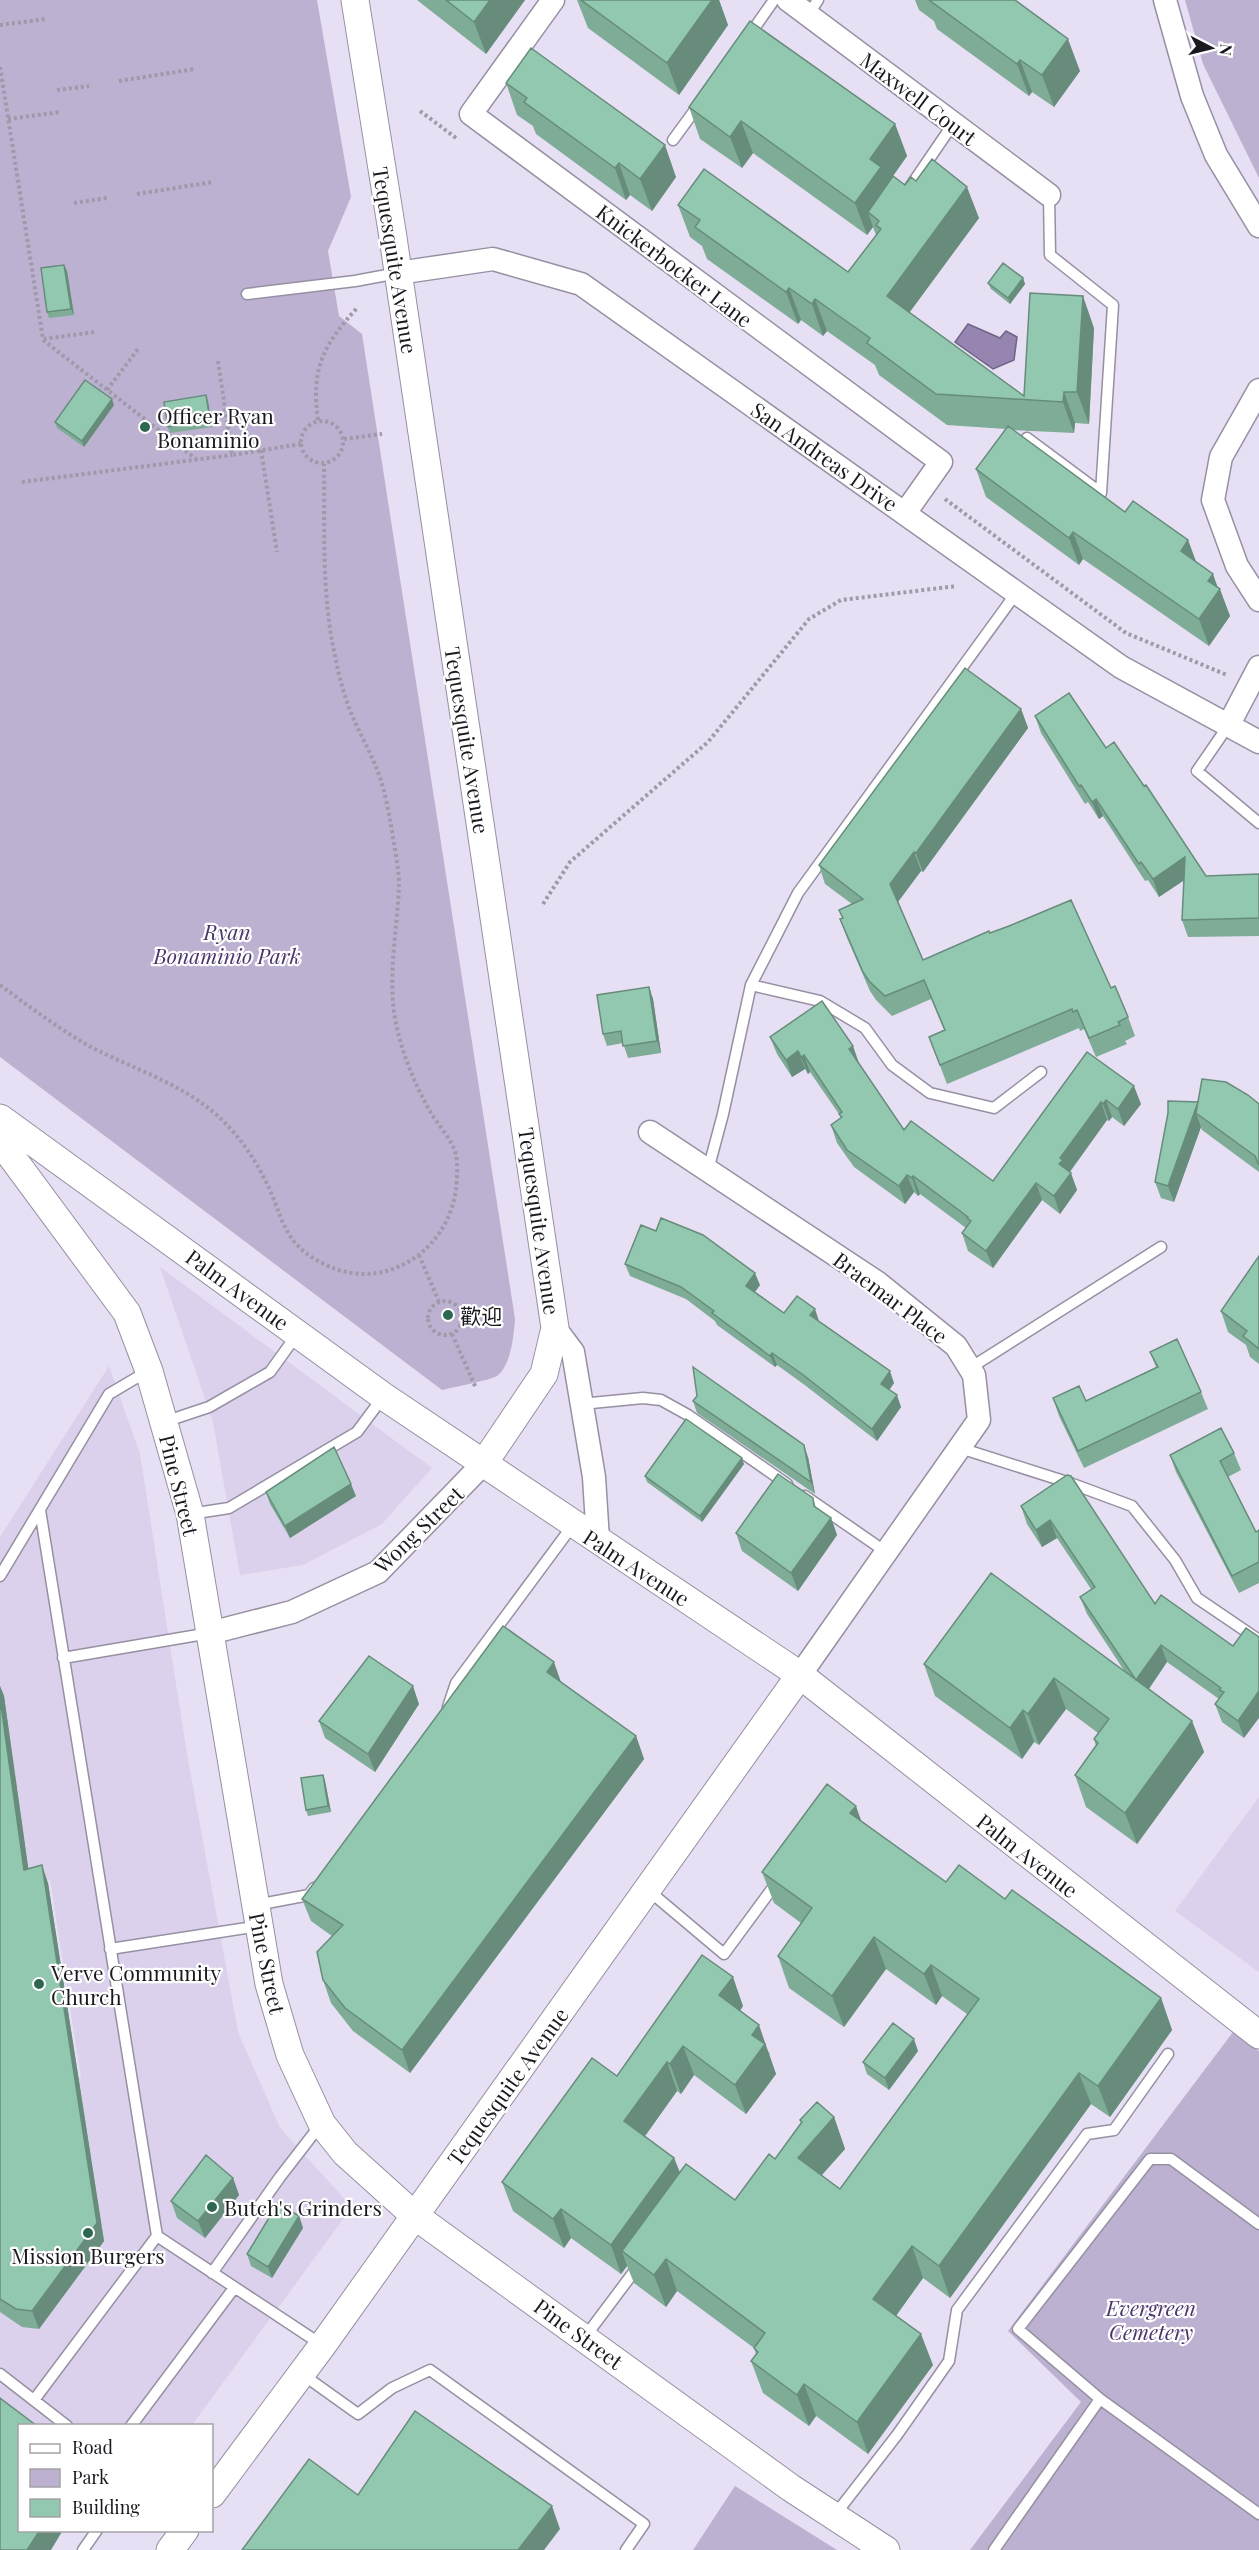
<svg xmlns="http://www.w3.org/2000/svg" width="1259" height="2550" viewBox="0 0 1259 2550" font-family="'Playfair Display','Noto Sans SC',serif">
  <rect width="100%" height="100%" fill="#e7dff4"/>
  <path fill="#dbd1ec" d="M160,1267L432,1468L382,1524L303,1565L240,1575L213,1422Z
    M109,1366L140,1454L187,1754L238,2032L280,2128L352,2207L192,2425H29L0,2404V2091L81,2078L50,1880L0,1889V1537Z
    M1259,1797V1972L1175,1911Z"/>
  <path fill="#bcb1d0" d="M0,0H317L351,197L328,251L339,316L362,334L515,1319C514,1334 511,1366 497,1376C487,1381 454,1387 442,1390L0,1057Z
    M1185,0H1259V178L1203,64Z
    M1233,2032L1259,2051V2550H970L1081,2402L1008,2331Z
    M735,2486L837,2550H693Z"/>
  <path fill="#9585b0" stroke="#706484" stroke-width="1.5" d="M968,324L1000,338L1006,331L1017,337L1014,360L993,369L955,342Z"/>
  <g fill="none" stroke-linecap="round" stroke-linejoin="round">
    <defs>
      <path id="service" d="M808,15L818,0
        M748,37L774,0
        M673,140L700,103
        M908,190L953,124
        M247,294L355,281L398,273
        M1027,438L1101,493L1113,305L1050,255L1049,195
        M1228,726L1197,771L1259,823
        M751,985L820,1001L865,1028L892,1065L930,1093L994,1108L1041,1072
        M708,1170L723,1114L751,985L798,893L1017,592
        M970,1368L1161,1247
        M581,1404L643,1398L661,1400L688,1415L787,1484
        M164,1422L209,1407L270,1372L298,1333
        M960,1448L1070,1483L1132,1506L1175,1560L1197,1598L1259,1640
        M805,1496L886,1552
        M40,1510L157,2236L322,2345
        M190,1514L229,1508L357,1432L383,1397
        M0,1576L109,1394L148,1371
        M63,1658L210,1633
        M448,1707L456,1683L573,1525
        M648,1890L724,1954L777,1882
        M256,1905L309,1895L314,1888
        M110,1949L259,1926
        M212,2273L280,2177L321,2124
        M585,2337L639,2265
        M0,2374L67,2426
        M302,2374L358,2414L392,2388L430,2370L644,2524L626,2550
        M1100,2399L1018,2329L1150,2159H1171L1259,2224
        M34,2400L157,2236
        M131,2426L234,2288
        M834,2516L897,2435L949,2361L957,2310L1087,2134L1114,2130L1168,2054
        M83,2550L97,2530
        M994,2550L1100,2399L1259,2514"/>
      <path id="minor" d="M553,0L471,114L941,462L905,513
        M788,0L1049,195
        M1165,0L1192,96L1216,155L1259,226
        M398,273L493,259L581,284L1121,667L1259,742
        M1259,390L1221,457L1213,500L1237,566L1259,600
        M1228,726L1259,667
        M650,1132L878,1283L956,1346L974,1375L979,1420L800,1675
        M555,1328L573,1352L594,1477L598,1540
        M210,1633L292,1612L378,1572L484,1463"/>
      <path id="tertiary" d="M355,0L392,231L555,1328L544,1374L484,1463
        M0,1118L383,1396L800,1675L1259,2035
        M0,1141L127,1313L149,1371L190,1514L269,1984L290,2055L322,2124L345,2153L415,2216L791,2488L886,2550
        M212,2494L322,2346L800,1675
        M170,2550L185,2530"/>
    </defs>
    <use href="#service" stroke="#9690a2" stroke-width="13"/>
    <use href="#minor" stroke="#9690a2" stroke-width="25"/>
    <use href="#tertiary" stroke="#9690a2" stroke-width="29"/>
    <path stroke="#9f99a9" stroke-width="4" stroke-dasharray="3 3" stroke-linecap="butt" d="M0,25L46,19
      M0,67L43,339L95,332
      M119,81L195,69
      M57,90L89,86
      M420,111L456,138
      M8,119L60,112
      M137,194L213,182
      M74,203L107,198
      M43,340L196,459
      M218,361L232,455L301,444
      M107,390L138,349
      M318,420C311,368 323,345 358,307
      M301 442a21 21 0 1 1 42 0a21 21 0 1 1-42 0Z
      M344,439L382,434
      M261,450L277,552
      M22,482L232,455
      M945,499L1126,633L1227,675
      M543,904L570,862L708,742L809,619L841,600L957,586
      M0,985C30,1007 59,1029 91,1047C137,1071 191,1086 228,1126C242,1141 254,1158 263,1176C284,1214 279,1242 324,1264C383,1294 448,1252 456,1189C457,1179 458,1164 456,1155C453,1141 439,1126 431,1113C415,1085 403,1056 396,1024C387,980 397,931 399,887C399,867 394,845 391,825C388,808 384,788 378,772C369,748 355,726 347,702C342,688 338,671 335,656C321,593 325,527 324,464
      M419,1255L439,1302
      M428 1318a17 17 0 1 1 34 0a17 17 0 1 1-34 0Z
      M452,1334L476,1388"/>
    <use href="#service" stroke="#fff" stroke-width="10"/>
    <use href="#minor" stroke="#fff" stroke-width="22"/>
    <use href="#tertiary" stroke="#fff" stroke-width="27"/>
  </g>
  <path fill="#7eac97" d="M417,0H525L486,54Z
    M577,0H719L728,25L679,95L588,28Z
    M915,0H1015L1080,71L1054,107L1032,92L1029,96L937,29L934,21L919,10Z
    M506,83L676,177L652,211L630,195L626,200L536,134L533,126L517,115Z
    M689,107L895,124L907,156L887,184L905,185L979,218L909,313L1024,396L1094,328L1089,424L1075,423L1074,433L1012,430L1125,512L1188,540L1196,562L1218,587L1230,616L1209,646L1083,559L1079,565L986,497L976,469L1006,429L947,425L879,375L875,365L827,331L823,336L801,320L798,324L707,259L702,246L690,237L678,205L848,272L876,235L873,227L867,235L753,153L742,168L700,139Z
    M64,265L67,271L74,315L49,318L47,312Z
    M1023,278L1025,284L1010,304L991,289L988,283Z
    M208,401L212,427L170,433L168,427Z
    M114,405L84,447L57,428L55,422Z
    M1021,709L1028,728L923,872L921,871L898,902L923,960L990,933L1111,988L1128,1017L1135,1036L1125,1041L1127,1044L1096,1057L1084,1029L1080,1031L1079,1028L947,1084L929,1037L944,1030L931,999L892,1016L876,1000L870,991L847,938L840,919L842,918L839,910L852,904L825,884L819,865Z
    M1035,716L1106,748L1206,876L1259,874V936L1188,937L1182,920L1184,880L1159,897L1148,880L1145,881L1103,816L1099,819L1088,802L1085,804L1041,733Z
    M649,987L653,999L661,1053L628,1058L623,1043L607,1046L603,1034Z
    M770,1037L859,1063L904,1130L993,1181L1087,1052L1141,1104L1124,1126L1112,1117L1109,1121L1107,1120L1070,1172L1077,1190L1060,1214L1042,1200L993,1268L968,1251L962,1233L966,1228L920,1194L918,1196L914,1192L905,1204L854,1167L837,1143L831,1125L841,1118V1117L810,1072L808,1074L805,1069L792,1077L777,1054Z
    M1259,1104V1172L1202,1130L1201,1127L1174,1202L1161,1198L1155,1182L1168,1113Z
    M1259,1256V1364L1250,1357L1246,1345L1228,1332L1221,1311Z
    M625,1264L760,1285L755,1292L784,1313L819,1321L894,1383L889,1390L901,1407L877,1441L806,1386L777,1365L775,1367L717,1325L715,1321L686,1299L630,1276Z
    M1150,1352L1201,1392L1208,1409L1084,1468L1059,1416L1053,1398L1086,1401L1156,1367Z
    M697,1396L808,1457L815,1494L697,1413L693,1401Z
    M1234,1453L1241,1470L1228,1477L1256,1532L1259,1530V1583L1239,1593L1176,1472L1170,1455Z
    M744,1464L702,1522L647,1482L645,1476Z
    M1067,1475L1155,1604L1233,1646L1244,1738L1222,1722L1215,1704L1219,1699L1167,1662L1149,1689L1192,1721L1204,1752L1137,1844L1086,1807L1075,1775L1096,1746L1094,1739L1098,1733L1066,1709L1039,1745L1034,1742L1022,1759L935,1696L924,1664L1125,1672L1087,1614L1080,1597L1091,1589L1057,1538L1042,1547L1027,1524L1021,1506Z
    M266,1492L356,1496L290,1538L270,1504Z
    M813,1498L816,1508L831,1518L837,1535L798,1591L742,1551L736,1533Z
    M561,1682L636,1736L644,1759L410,2073L353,2031L331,2003L323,1980L332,1936L311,1921L302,1899Z
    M0,1686L4,1696L28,1869L48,1883L104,2241L39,2329L22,2327L0,2312Z
    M419,1704L375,1772L325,1738L319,1721Z
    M323,1775L325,1781L331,1812L308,1816L306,1810Z
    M861,1821L946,1882L1005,1899L1161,1998L1172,2030L1110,2117L1091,2104L950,2298L923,2278L896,2316L933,2365L868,2454L816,2416L809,2426L763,2393L751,2361L756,2354L754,2348L677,2291L666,2307L634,2283L627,2266L621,2274L571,2238L564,2248L513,2211L502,2182L617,2076L743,2006L740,2011L770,2054L769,2055L776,2074L746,2114L694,2075L681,2094L677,2091L645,2136L674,2158L680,2172L735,2200L775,2159L801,2123L800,2120L834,2117L845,2149L822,2175L840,2189L967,2014L942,1996L936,2005L886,1969L844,2027L789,1988L778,1956L801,1923L774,1903L762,1872Z
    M918,2051L889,2090L867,2074L863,2062Z
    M233,2178L239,2195L205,2238L177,2218L171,2201Z
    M299,2216L303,2228L272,2278L251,2266L247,2254Z"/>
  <path fill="#678c7b" d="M490,0H525L486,54L474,22Z
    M712,0H719L728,25L679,95L667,63Z
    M1068,39L1080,71L1054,107L1042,75Z
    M1020,60L1032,92L1029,96L1017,64Z
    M741,121L753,153L742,168L730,137Z
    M895,124L907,156L868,212L873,227L867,235L855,203L870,159Z
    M665,145L676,177L652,211L640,179Z
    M619,163L630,195L626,200L615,168Z
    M967,187L979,218L898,328L887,296Z
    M64,265L67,271L74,315L71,309Z
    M1023,278L1025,284L1010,304L1008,298Z
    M789,288L801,320L798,324L786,292Z
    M1083,296L1094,328L1089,424L1077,392Z
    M815,299L827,331L823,336L812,304Z
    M1064,392L1075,423L1074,433L1063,402Z
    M206,395L208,401L212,427L210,421Z
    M112,399L114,405L84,447L82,441Z
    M1073,532L1083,559L1079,565L1069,538Z
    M1188,540L1198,567L1181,551Z
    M1213,574L1219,591L1220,589L1230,616L1209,646L1199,619L1208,581Z
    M1021,709L1028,728L923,872L916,853Z
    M1096,799L1103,816L1099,819L1092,802Z
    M914,852L921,871L897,903L890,884Z
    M1185,857L1192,875L1159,897L1153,879Z
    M649,987L653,999L661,1053L657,1041Z
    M853,1046L859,1063L855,1066L849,1049Z
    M798,1051L805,1069L792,1077L786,1060Z
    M804,1055L810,1072L808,1074L801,1057Z
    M1134,1086L1141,1104L1124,1126L1118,1109Z
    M1106,1100L1112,1117L1109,1121L1103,1104Z
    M1101,1102L1107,1120L1068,1174L1071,1173L1077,1190L1060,1214L1054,1196L1060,1158Z
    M1198,1102L1196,1113L1201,1127L1174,1202L1168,1186Z
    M907,1175L914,1192L905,1204L899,1186Z
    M913,1176L920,1194L918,1196L912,1178Z
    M1036,1183L1042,1200L993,1268L986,1251Z
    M755,1273L760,1285L751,1297L746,1286Z
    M815,1309L819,1321L810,1315Z
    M772,1353L777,1365L775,1367L770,1356Z
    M890,1371L894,1383L885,1396L881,1384Z
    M897,1395L901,1407L877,1441L872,1429Z
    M804,1445L808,1457L815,1494L811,1482Z
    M742,1458L744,1464L702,1522L700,1516Z
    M351,1484L356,1496L290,1538L285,1526Z
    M831,1518L837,1535L798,1591L791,1573Z
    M1050,1520L1057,1538L1042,1547L1036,1530Z
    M1161,1645L1167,1662L1143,1697L1136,1680Z
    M554,1662L562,1685L547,1672Z
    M1054,1678L1066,1709L1039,1745L1028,1714Z
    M0,1686L4,1696L31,1887L24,1870L0,1698Z
    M413,1686L419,1704L375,1772L368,1754Z
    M1259,1691V1718L1244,1738L1238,1721Z
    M1023,1710L1034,1742L1022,1759L1010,1728Z
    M1192,1721L1204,1752L1137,1844L1125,1813Z
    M636,1736L644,1759L410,2073L402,2050Z
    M323,1775L325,1781L331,1812L328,1806Z
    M856,1806L867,1837L850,1813Z
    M42,1865L48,1883L104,2241L39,2329L32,2311Z
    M874,1937L886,1969L844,2027L832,1996Z
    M931,1965L942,1996L936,2005L924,1974Z
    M733,1977L743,2006L730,2025L719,1995Z
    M1161,1998L1172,2030L1110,2117L1098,2086Z
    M759,2025L776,2074L746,2114L735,2085L752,2035Z
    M914,2039L918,2051L889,2090L885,2078Z
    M683,2046L694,2075L681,2094L670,2064Z
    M667,2062L677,2091L635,2150L624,2121Z
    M1079,2073L1091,2104L950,2298L939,2266Z
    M834,2117L845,2149L809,2189L798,2158Z
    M674,2158L685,2187L622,2251L627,2266L621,2274L611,2245Z
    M233,2178L239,2195L205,2238L198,2221Z
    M561,2209L571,2238L564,2248L553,2219Z
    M299,2216L303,2228L272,2278L268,2267Z
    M912,2246L923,2278L885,2331L873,2299Z
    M666,2259L677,2291L666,2307L654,2275Z
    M921,2334L933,2365L868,2454L857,2422Z
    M804,2384L816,2416L809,2426L797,2395Z
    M552,2506L560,2529L544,2550H518Z
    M40,2530H63L51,2550H27Z"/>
  <path fill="#93c8b0" stroke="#678c7b" stroke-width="1.5" d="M446,0H490L474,22Z
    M581,0H712L667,63Z
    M929,0H1015L1068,39L1042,75L1020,60L1017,64Z
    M750,21L895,124L870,159L881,167L855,203L741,121L730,137L689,107Z
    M531,48L665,145L640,179L619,163L615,168L524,102L527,98L506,83Z
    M932,159L967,187L887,296L1024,396L1030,293L1083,296L1077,392H1064L1063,402L936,394L867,343L870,338L815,299L812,304L789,288L786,292L695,227L700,220L678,205L704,169L848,272L881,229L876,225L879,221L868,212L893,176L905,185L911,177L916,181Z
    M1003,263L1023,278L1008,298L988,283Z
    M64,265L71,309L47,312L41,268Z
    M85,380L112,399L82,441L55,422Z
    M206,395L210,421L168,427L164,402Z
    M1008,426L1125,512L1133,501L1188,540L1181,551L1213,574L1208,581L1220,589L1199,619L1073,532L1069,538L976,469Z
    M965,668L1021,709L916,853L914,852L890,884L923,960L989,931L990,933L1009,926L1071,900L1111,988L1115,986L1128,1017L1118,1022L1120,1025L1089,1038L1077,1010L1073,1012L1072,1009L940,1065L929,1037L945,1030L924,980L885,996L869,981L863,972L840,919L843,918L839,910L863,899L819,865Z
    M1069,693L1106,748L1114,742L1144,786L1146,785L1206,876L1259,874V918L1182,920L1185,857L1153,879L1141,862L1139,864L1096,799L1092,802L1081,785L1079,786L1035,716Z
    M649,987L657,1041L623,1046L621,1031L603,1034L597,995Z
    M822,1001L853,1046L849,1049L904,1130L911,1121L993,1181L1087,1052L1134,1086L1118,1109L1106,1100L1103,1104L1101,1102L1060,1158L1063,1160L1059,1164L1071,1173L1054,1196L1036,1183L986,1251L962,1233L971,1221L967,1218L968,1217L913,1176L912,1178L907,1175L899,1186L847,1150L831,1125L842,1117L839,1114L842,1112L804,1055L801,1057L798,1051L786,1060L770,1037Z
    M1202,1079L1226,1082L1248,1095L1259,1104V1165L1255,1156L1196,1113Z
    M1168,1101L1198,1102L1168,1186L1155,1182L1168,1113Z
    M661,1218L703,1235L755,1273L746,1286L784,1313L797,1296L815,1309L810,1315L890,1371L881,1384L897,1395L872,1429L802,1374L772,1353L770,1356L712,1313L714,1311L681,1287L625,1264L641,1225L656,1231Z
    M1259,1256V1349L1243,1336L1247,1331L1221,1311Z
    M1177,1339L1201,1392L1078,1451L1053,1398L1079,1386L1086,1401L1158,1367L1150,1352Z
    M693,1367L804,1445L811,1482L693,1401L697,1396Z
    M686,1419L742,1458L700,1516L645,1476Z
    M1221,1428L1234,1453L1220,1461L1256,1532L1259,1530V1562L1232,1576L1170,1455Z
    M334,1447L351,1484L285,1526L266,1492Z
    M778,1474L813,1498L814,1506L831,1518L791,1573L736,1533Z
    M1067,1475L1071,1476L1155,1604L1161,1595L1233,1646L1246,1628L1259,1637V1691L1238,1721L1215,1704L1224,1692L1219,1690L1221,1688L1161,1645L1136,1680L1080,1597L1095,1587L1050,1520L1036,1530L1021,1506Z
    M991,1573L1192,1721L1125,1813L1075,1775L1098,1743L1094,1739L1109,1719L1054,1678L1028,1714L1023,1710L1010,1728L924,1664Z
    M503,1626L554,1662L547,1672L636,1736L402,2050L345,2008L323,1980L317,1952L343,1925L302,1899Z
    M369,1656L413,1686L368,1754L319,1721Z
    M0,1698L24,1870L42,1865L97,2223L32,2311L16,2309L0,2299Z
    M323,1775L328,1806L306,1810L301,1778Z
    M827,1784L856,1806L850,1813L946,1882L959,1865L1005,1899L1012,1890L1161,1998L1098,2086L1079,2073L939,2266L912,2246L873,2299L921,2334L857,2422L804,2384L797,2395L751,2361L758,2352L754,2348L765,2333L666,2259L654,2275L622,2251L686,2164L735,2200L769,2154L775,2159L802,2122L800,2120L817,2102L834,2117L798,2158L840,2189L979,1999L931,1965L924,1974L874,1937L832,1996L778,1956L812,1908L762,1872Z
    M702,1955L733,1977L719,1995L759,2025L752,2035L765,2044L735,2085L683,2046L670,2064L667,2062L624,2121L674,2158L611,2245L561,2209L553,2219L502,2182L592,2058L617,2076Z
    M893,2023L914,2039L885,2078L863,2062Z
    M206,2155L233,2178L198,2221L171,2201Z
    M278,2203L299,2216L268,2267L247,2254Z
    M0,2398L37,2426H20V2530H40L27,2550H0Z
    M415,2411L552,2506L518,2550H242L309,2459L358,2495Z"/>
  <g fill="#2d6750" stroke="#fff" stroke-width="2">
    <circle cx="145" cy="427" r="6"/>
    <circle cx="448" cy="1315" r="6"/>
    <circle cx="39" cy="1984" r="6"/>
    <circle cx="212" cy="2207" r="6"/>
    <circle cx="88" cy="2233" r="6"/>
  </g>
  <g text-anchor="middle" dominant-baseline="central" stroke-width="4.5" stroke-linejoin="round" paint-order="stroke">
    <g font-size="21" fill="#1b181f" stroke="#fff">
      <text transform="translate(919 98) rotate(37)">Maxwell Court</text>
      <text transform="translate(396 260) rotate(81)">Tequesquite Avenue</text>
      <text transform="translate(675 265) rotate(37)">Knickerbocker Lane</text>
      <text transform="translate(825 456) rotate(35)">San Andreas Drive</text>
      <text transform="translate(468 740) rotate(81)">Tequesquite Avenue</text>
      <text transform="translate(540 1221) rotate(82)">Tequesquite Avenue</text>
      <text transform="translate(238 1289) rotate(36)">Palm Avenue</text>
      <text transform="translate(891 1297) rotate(37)">Braemar Place</text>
      <text transform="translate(180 1485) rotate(76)">Pine Street</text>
      <text transform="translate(418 1529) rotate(-44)">Wong Street</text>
      <text transform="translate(637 1567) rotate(33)">Palm Avenue</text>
      <text transform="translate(1028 1855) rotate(38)">Palm Avenue</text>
      <text transform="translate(268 1963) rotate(78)">Pine Street</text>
      <text transform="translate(507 2086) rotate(-54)">Tequesquite Avenue</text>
      <text transform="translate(579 2333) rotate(36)">Pine Street</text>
    </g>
    <g font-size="21" fill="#1b181f" stroke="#fff" text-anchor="start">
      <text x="157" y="415">Officer Ryan<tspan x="157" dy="24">Bonaminio</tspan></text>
      <text x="460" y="1315">歡迎</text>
      <text x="51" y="1972">Verve Community<tspan x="51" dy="24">Church</tspan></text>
      <text x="224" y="2207">Butch's Grinders</text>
      <text x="88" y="2255" text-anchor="middle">Mission Burgers</text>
    </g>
    <g font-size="21" font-style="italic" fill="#4c346c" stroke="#fff">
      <text x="227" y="931">Ryan<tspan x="227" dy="24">Bonaminio Park</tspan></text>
      <text x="1151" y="2307">Evergreen<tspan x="1151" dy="24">Cemetery</tspan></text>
    </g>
  </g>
  <rect x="18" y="2424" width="195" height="108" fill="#ffffff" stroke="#a4a3a5" stroke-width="1.5"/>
  <rect x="30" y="2444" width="30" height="9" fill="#ffffff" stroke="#a4a3a5" stroke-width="1.5"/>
  <text x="72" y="2454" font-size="18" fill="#1b181f">Road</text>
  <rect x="30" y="2469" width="30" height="18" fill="#bcb1d0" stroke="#a4a3a5" stroke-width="1.5"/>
  <text x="72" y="2484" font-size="18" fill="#1b181f">Park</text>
  <rect x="30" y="2499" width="30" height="18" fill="#93c8b0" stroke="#a4a3a5" stroke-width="1.5"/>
  <text x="72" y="2514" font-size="18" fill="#1b181f">Building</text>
  <g transform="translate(1211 48) rotate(97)" stroke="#ffffff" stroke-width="4.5" paint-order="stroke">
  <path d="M0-4.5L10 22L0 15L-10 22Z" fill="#1b181f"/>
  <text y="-9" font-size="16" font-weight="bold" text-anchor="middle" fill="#1b181f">N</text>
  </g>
</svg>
